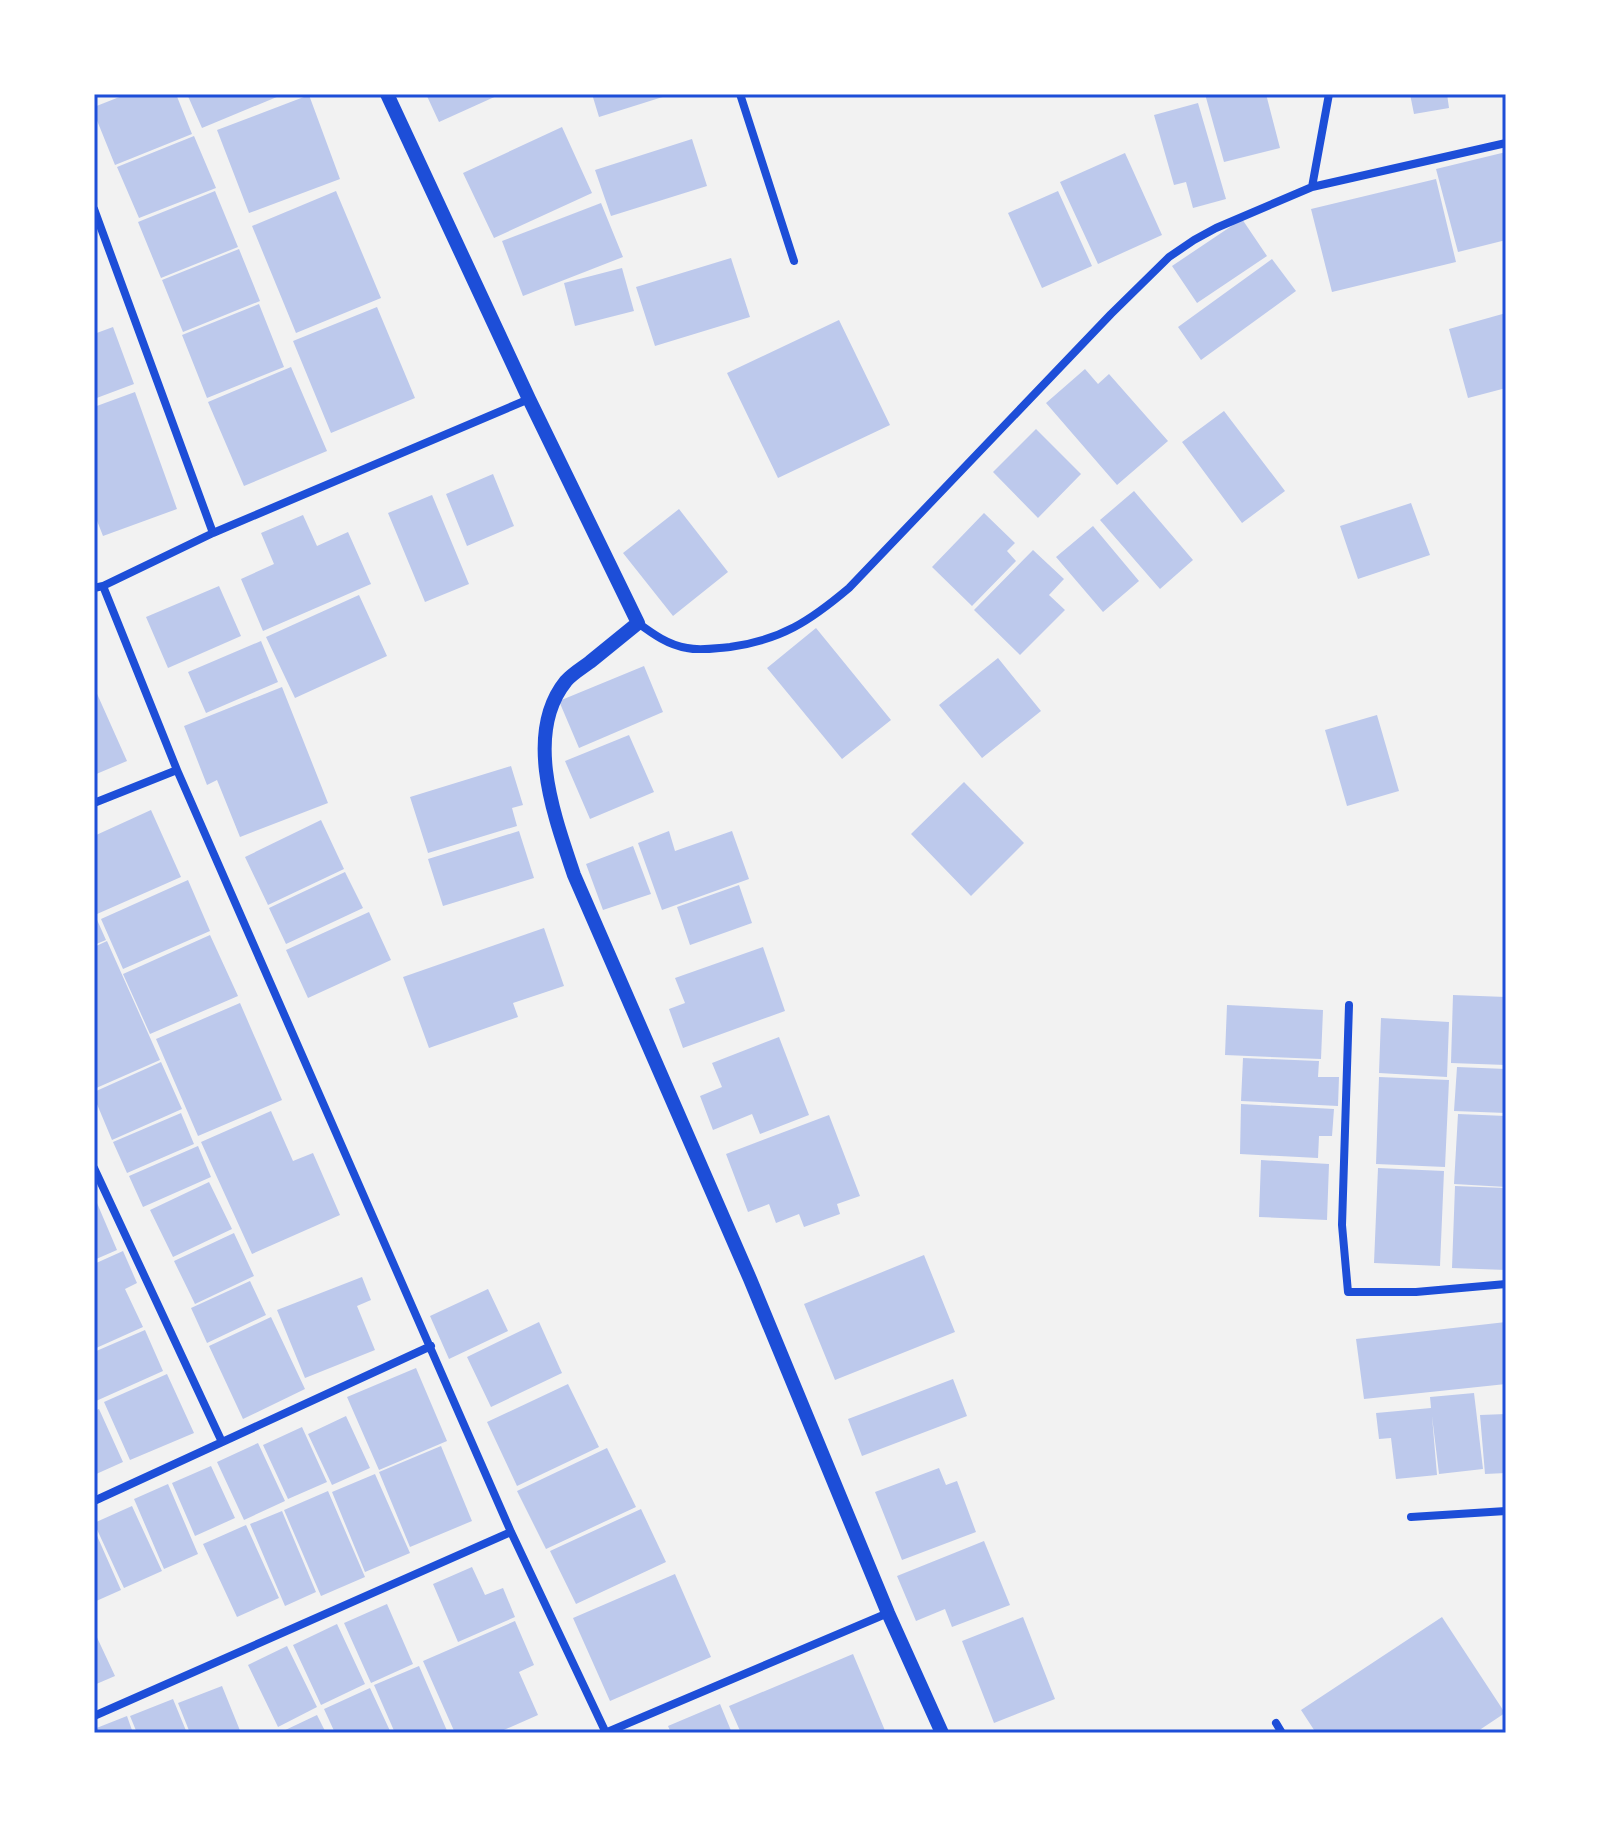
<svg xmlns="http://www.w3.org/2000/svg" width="1600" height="1827" viewBox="0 0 1600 1827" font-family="'Playfair Display',serif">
  <rect width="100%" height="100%" fill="#f2f2f2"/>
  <path fill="#bdc9ec" d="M127,94H176L192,134L115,165L94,113V107Z
    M187,94H284L202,128Z
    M426,94H501L439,122Z
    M592,94H669V95L599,117Z
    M1205,94H1266L1280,148L1224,162Z
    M1410,94H1447L1449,108L1414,114Z
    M309,95L340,179L249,213L217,130Z
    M1198,103L1226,199L1193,208L1186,182L1174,185L1154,115Z
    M562,127L592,193L494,238L463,173Z
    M194,136L216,188L139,218L117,167Z
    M692,139L707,186L611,216L595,170Z
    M1506,152V240L1458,252L1436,169Z
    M1125,153L1162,235L1098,264L1060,182Z
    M1436,179L1456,262L1332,292L1311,209Z
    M215,191L238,247L161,278L138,222Z
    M336,191L381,298L296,333L252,226Z
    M1058,191L1092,266L1042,288L1008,213Z
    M601,203L623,257L523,296L502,241Z
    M1242,219L1267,256L1197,303L1172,266Z
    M239,249L260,301L183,332L162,280Z
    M731,258L750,317L655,346L636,287Z
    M1272,259L1296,291L1201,360L1178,327Z
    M622,268L634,311L575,326L564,283Z
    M259,304L284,367L207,398L182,335Z
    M377,307L415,398L331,433L293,341Z
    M1506,313V388L1468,398L1449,329Z
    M839,320L890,425L778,478L727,373Z
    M113,327L134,384L94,399V334Z
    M291,367L327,451L244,486L208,402Z
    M1085,369L1098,384L1109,374L1168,441L1117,485L1046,403Z
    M135,392L177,509L103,536L94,513V407Z
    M1224,411L1285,491L1242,523L1182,442Z
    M1036,429L1081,474L1038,518L993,472Z
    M493,474L514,526L467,546L446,494Z
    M1134,491L1193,560L1160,589L1100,520Z
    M432,495L469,584L425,602L388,513Z
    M1411,503L1430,555L1358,579L1340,526Z
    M679,509L728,572L673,616L623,553Z
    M984,513L1015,543L1007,551L1016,561L972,606L932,567Z
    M303,515L317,546L348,532L371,584L263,631L241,579L274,564L261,533Z
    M1093,526L1139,581L1103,612L1056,557Z
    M1033,550L1064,579L1049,595L1065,610L1020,655L974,610Z
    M219,586L241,636L168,668L146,617Z
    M359,595L387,656L295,698L266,637Z
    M816,628L891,720L842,759L767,668Z
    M261,641L278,682L206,713L188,672Z
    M998,658L1041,711L982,758L939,705Z
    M644,666L663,712L579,748L559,701Z
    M94,687L127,761L94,775Z
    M282,687L328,803L240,837L217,780L207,785L184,726Z
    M1377,715L1399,791L1347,806L1325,730Z
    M629,735L654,792L590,819L565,761Z
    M511,766L523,805L512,808L517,826L428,853L410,797Z
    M964,782L1024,843L971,896L911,834Z
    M151,810L181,877L97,914L94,907V836Z
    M321,820L344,869L268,905L245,857Z
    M519,831L534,878L443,906L428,859Z
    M669,831L675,851L732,831L749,879L662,910L638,843Z
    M633,846L651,894L603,910L586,864Z
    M345,872L363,908L286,944L269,908Z
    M188,880L210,931L123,969L101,919Z
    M739,885L752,923L690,945L677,907Z
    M369,912L391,960L308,998L286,950Z
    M94,913L106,940L94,945Z
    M544,928L564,986L513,1003L518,1017L429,1048L403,977Z
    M210,935L238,996L150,1034L123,974Z
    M107,941L160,1060L94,1089V947Z
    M763,947L785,1011L683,1048L669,1009L685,1003L675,978Z
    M1453,995L1506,997V1065L1451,1063Z
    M240,1003L282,1100L198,1136L156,1039Z
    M1227,1005L1323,1010L1321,1059L1225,1055Z
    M1381,1018L1449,1022L1447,1077L1379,1073Z
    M779,1037L809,1115L760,1134L752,1114L713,1130L700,1096L722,1087L712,1063Z
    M1243,1058L1319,1061L1318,1077H1339L1338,1106L1241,1101Z
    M161,1062L182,1109L112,1140L94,1097V1092Z
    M1457,1067L1506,1069V1113L1454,1111Z
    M1379,1077L1449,1080L1445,1167L1376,1164Z
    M1241,1104L1334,1109L1332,1136H1319L1318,1158L1240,1154Z
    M271,1111L293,1161L313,1153L340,1215L252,1254L201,1142Z
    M181,1113L194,1144L127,1173L113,1142Z
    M1458,1114L1506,1116V1187L1454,1184Z
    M829,1115L860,1196L837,1204L840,1214L804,1227L799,1214L776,1223L769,1204L748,1212L726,1154Z
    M198,1146L211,1177L143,1207L129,1176Z
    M1261,1160L1329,1164L1327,1220L1259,1217Z
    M1378,1168L1444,1171L1440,1266L1374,1263Z
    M209,1182L232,1229L173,1257L150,1210Z
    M1455,1186L1506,1188V1270L1452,1268Z
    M94,1196L117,1250L94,1260Z
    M234,1233L254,1276L195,1304L174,1261Z
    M123,1251L137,1283L125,1289L143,1327L94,1349V1264Z
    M924,1255L955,1332L835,1380L804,1304Z
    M362,1277L371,1300L357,1306L375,1350L305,1378L277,1310Z
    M250,1281L266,1315L207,1343L191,1308Z
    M488,1289L508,1331L449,1359L430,1316Z
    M271,1317L305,1389L243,1419L209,1346Z
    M539,1322L562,1373L491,1407L467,1357Z
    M1506,1322V1384L1364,1399L1356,1339Z
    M145,1330L163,1371L96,1401L94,1396V1352Z
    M416,1368L447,1441L379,1470L347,1397Z
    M167,1374L194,1433L130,1460L104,1402Z
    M953,1379L967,1416L862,1456L848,1419Z
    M568,1384L599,1447L517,1486L487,1422Z
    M1474,1393L1483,1469L1439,1474L1432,1416L1437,1475L1396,1479L1391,1438L1379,1439L1376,1413L1431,1408L1430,1397Z
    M99,1409L123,1462L94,1475V1411Z
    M1506,1414V1473L1485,1474L1480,1415Z
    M346,1416L370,1468L332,1485L308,1434Z
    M302,1427L327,1482L288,1499L263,1445Z
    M258,1443L285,1501L244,1520L217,1462Z
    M441,1446L472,1521L410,1547L379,1472Z
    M607,1448L636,1507L546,1549L517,1491Z
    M211,1466L235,1518L195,1536L172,1483Z
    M939,1468L946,1485L957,1481L976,1532L902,1560L875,1492Z
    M375,1474L410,1553L365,1572L332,1492Z
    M168,1484L198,1554L164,1569L134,1499Z
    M328,1491L365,1577L321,1596L284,1510Z
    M132,1506L162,1571L124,1588L94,1523Z
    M641,1509L666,1562L576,1604L550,1551Z
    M282,1511L316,1592L285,1606L250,1524Z
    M246,1525L279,1598L237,1617L203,1544Z
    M94,1529L121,1590L94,1602Z
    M984,1541L1010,1605L952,1627L945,1609L916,1621L897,1576Z
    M472,1567L485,1595L503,1588L515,1617L458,1642L433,1584Z
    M675,1574L711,1657L610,1701L573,1618Z
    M387,1604L413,1664L371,1683L344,1623Z
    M1023,1617L1055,1699L994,1723L962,1641Z
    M1442,1617L1505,1713L1475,1733H1316L1301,1710Z
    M515,1621L534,1665L519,1672L538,1715L497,1733H455L423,1661Z
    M337,1624L365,1684L321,1705L293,1645Z
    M94,1631L115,1676L94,1685Z
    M287,1646L317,1707L278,1727L248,1665Z
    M853,1654L886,1733H741L729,1706Z
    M419,1666L448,1733H395L374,1685Z
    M222,1686L241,1733H190L178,1703Z
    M370,1688L391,1733H335L324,1709Z
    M173,1699L187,1733H137L130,1716Z
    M720,1704L732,1733H671L668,1726Z
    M317,1715L326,1733H279Z
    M127,1716L133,1733H94V1729Z"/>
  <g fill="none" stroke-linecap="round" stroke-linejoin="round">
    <path stroke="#1d4ed8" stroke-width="8" d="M740,94L794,261
      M1312,187L1329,94
      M94,209L213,533
      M103,586L177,770L511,1532L606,1733
      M94,588L103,586L213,533L529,399
      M638,623C653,634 668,645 687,648C701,651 716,648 730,647C781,640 810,621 849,588L1111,314L1169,257L1194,240L1216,228L1312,187L1506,143
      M94,803L177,770
      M1349,1005L1342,1225L1348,1292H1416L1506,1284
      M94,1168L222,1442
      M94,1501L431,1346
      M1411,1517L1506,1511
      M94,1716L511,1532
      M1276,1723L1282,1733
      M605,1733L888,1613"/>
    <path stroke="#1d4ed8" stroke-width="14" d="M387,94L529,399L638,623C622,636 606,649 590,662C582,668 572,674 566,681C523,734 555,818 574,875L750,1279L888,1613L942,1733"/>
  </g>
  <rect width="1600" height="1827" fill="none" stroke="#ffffff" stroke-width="192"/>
  <rect x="96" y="96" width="1408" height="1635" fill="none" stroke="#1d4ed8" stroke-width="3"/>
</svg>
